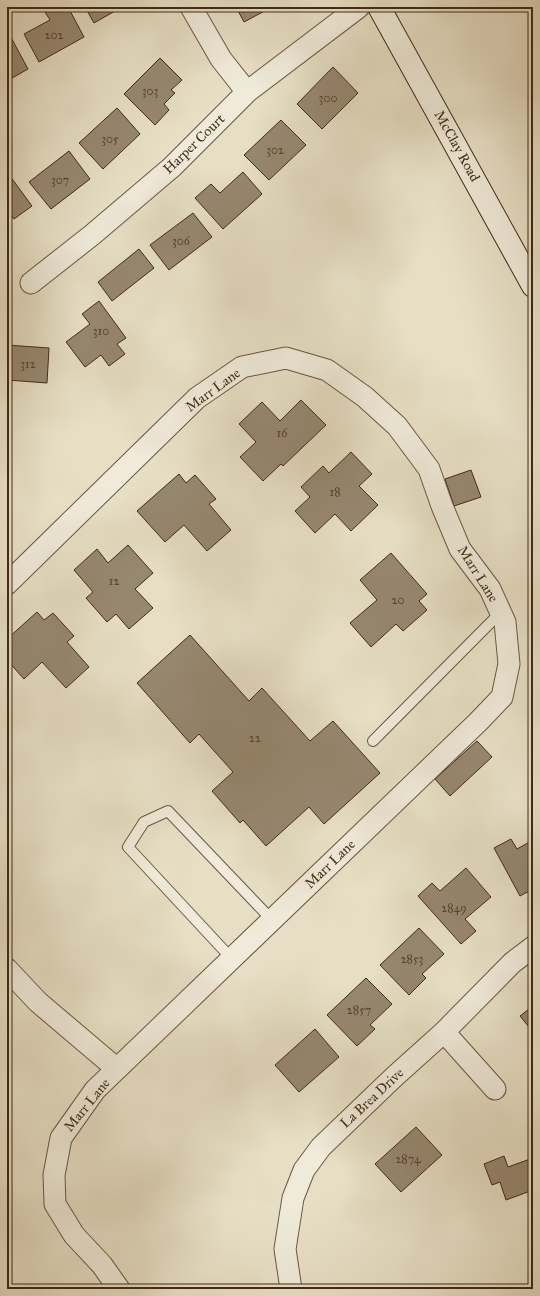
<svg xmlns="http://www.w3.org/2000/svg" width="540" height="1296" viewBox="0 0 540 1296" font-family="'IM FELL Great Primer',serif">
  <rect width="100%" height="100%" fill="#e7dfc5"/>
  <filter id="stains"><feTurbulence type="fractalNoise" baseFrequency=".005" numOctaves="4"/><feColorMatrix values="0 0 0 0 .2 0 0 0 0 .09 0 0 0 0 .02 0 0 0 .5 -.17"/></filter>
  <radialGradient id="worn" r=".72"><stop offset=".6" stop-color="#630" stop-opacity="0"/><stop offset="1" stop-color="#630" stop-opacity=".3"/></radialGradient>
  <path fill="#978871" stroke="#412a15" d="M46,7H68L84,37L39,62L24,34L50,20L43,9Z
    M85,7H122L94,23Z
    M236,7H272L244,22Z
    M7,30L28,69L7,81Z
    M160,58L182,80L171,90L175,93L164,104L169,110L155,125L124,94Z
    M333,67L358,93L322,129L297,104Z
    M117,108L140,134L103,169L79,143Z
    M281,120L306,145L269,180L244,155Z
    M69,151L90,179L51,209L29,182Z
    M7,172L32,206L14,219L7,209Z
    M243,172L262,194L223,229L195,198L211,184L220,193Z
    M193,213L212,237L169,270L150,245Z
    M139,249L154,268L112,301L98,282Z
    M99,301L126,338L117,344L125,354L109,366L101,355L85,367L66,342L90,324L82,314Z
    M7,345L49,348L47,383L7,380Z
    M301,400L326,425L283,466L281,464L263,481L240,457L256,442L239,424L262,402L280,421Z
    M351,452L372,474L359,486L378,505L351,531L335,514L315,533L295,511L310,497L301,487L323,466L329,473Z
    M471,470L481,497L454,506L445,479Z
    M179,474L186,483L195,475L216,499L209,504L231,530L207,551L184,525L165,542L137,511Z
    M128,545L153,573L135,589L153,608L129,629L116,614L107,622L86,598L93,592L74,570L97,549L108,563Z
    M391,553L427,594L419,601L427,610L403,631L396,624L371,647L350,623L377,600L360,580Z
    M37,612L44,620L53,613L74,636L67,642L89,667L66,688L42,662L24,679L7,660V639Z
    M190,635L249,701L262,688L310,741L333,721L380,773L324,824L309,807L266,846L243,820L240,823L212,791L233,772L199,734L190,743L137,683Z
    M477,741L492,757L450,796L435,779Z
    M511,839L517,849L533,840V889L520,896L494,848Z
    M466,868L491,897L465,919L476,931L461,944L418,896L432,883L440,891Z
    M419,928L444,954L422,974L426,978L409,995L380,965Z
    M366,978L392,1004L370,1025L375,1029L357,1046L327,1015Z
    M533,1006V1032L520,1016Z
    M315,1029L339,1057L299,1092L275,1065Z
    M416,1127L442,1155L401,1192L375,1164Z
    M504,1156L508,1167L533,1158V1190L506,1200L500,1182L492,1185L484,1164Z"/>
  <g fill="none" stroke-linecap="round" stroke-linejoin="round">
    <defs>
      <path id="service" d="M373,741L501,612
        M232,959L128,847L144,822L168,811L272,920"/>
      <path id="minor" d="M191,7L221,59L247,92
        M31,283L92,235L172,167L247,92L359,7
        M7,584L197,398L242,367L286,358L327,370L365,397L397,426L429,469L442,506L460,549L490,589L505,622L509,664L502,697L478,722L95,1090L61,1138L54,1175L55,1204L74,1235L102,1265L119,1289
        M7,969L38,1002L117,1069
        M444,1032L495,1089
        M291,1289L285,1249L293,1198L304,1170L321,1147L394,1077L444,1032L512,963L533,947"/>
      <path id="secondary" d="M379,7L533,286"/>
    </defs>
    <use href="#service" stroke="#6a5741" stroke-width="12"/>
    <use href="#minor" stroke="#6a5741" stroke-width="23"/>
    <use href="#secondary" stroke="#412a15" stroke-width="24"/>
    <use href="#service" stroke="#efead9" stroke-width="10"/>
    <use href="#minor" stroke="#efead9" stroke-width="21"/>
    <use href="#secondary" stroke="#efead9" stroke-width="22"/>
  </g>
  <g text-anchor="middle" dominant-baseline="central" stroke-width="4" stroke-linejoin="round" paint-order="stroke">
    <g font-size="12" fill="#56422c">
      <text x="54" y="35">202</text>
      <text x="150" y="91">303</text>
      <text x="328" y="98">300</text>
      <text x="110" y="139">305</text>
      <text x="275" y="150">302</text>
      <text x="60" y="180">307</text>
      <text x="181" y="241">306</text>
      <text x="101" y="331">310</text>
      <text x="28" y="364">312</text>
      <text x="282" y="433">16</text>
      <text x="335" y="492">18</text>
      <text x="114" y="581">12</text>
      <text x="398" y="600">20</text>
      <text x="255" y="738">22</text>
      <text x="454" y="908">2849</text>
      <text x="412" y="959">2853</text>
      <text x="359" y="1010">2857</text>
      <text x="408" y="1159">2874</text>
    </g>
    <g font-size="14" fill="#412a15" stroke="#efead9">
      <text transform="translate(194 144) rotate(-44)">Harper Court</text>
      <text transform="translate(457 146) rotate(61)">McClay Road</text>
      <text transform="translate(213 390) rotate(-36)">Marr Lane</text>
      <text transform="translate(478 574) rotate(58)">Marr Lane</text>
      <text transform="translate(330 864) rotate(-44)">Marr Lane</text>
      <text transform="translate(372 1098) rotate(-43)">La Brea Drive</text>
      <text transform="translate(87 1105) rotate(-51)">Marr Lane</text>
    </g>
  </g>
  <rect width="540" height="1296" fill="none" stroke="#e7dfc5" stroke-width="24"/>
  <rect x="8" y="8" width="524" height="1280" fill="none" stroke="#412a15" stroke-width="2"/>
  <rect x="12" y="12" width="516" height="1272" fill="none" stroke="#412a15"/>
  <rect width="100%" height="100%" filter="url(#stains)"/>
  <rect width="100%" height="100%" fill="url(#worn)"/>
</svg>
